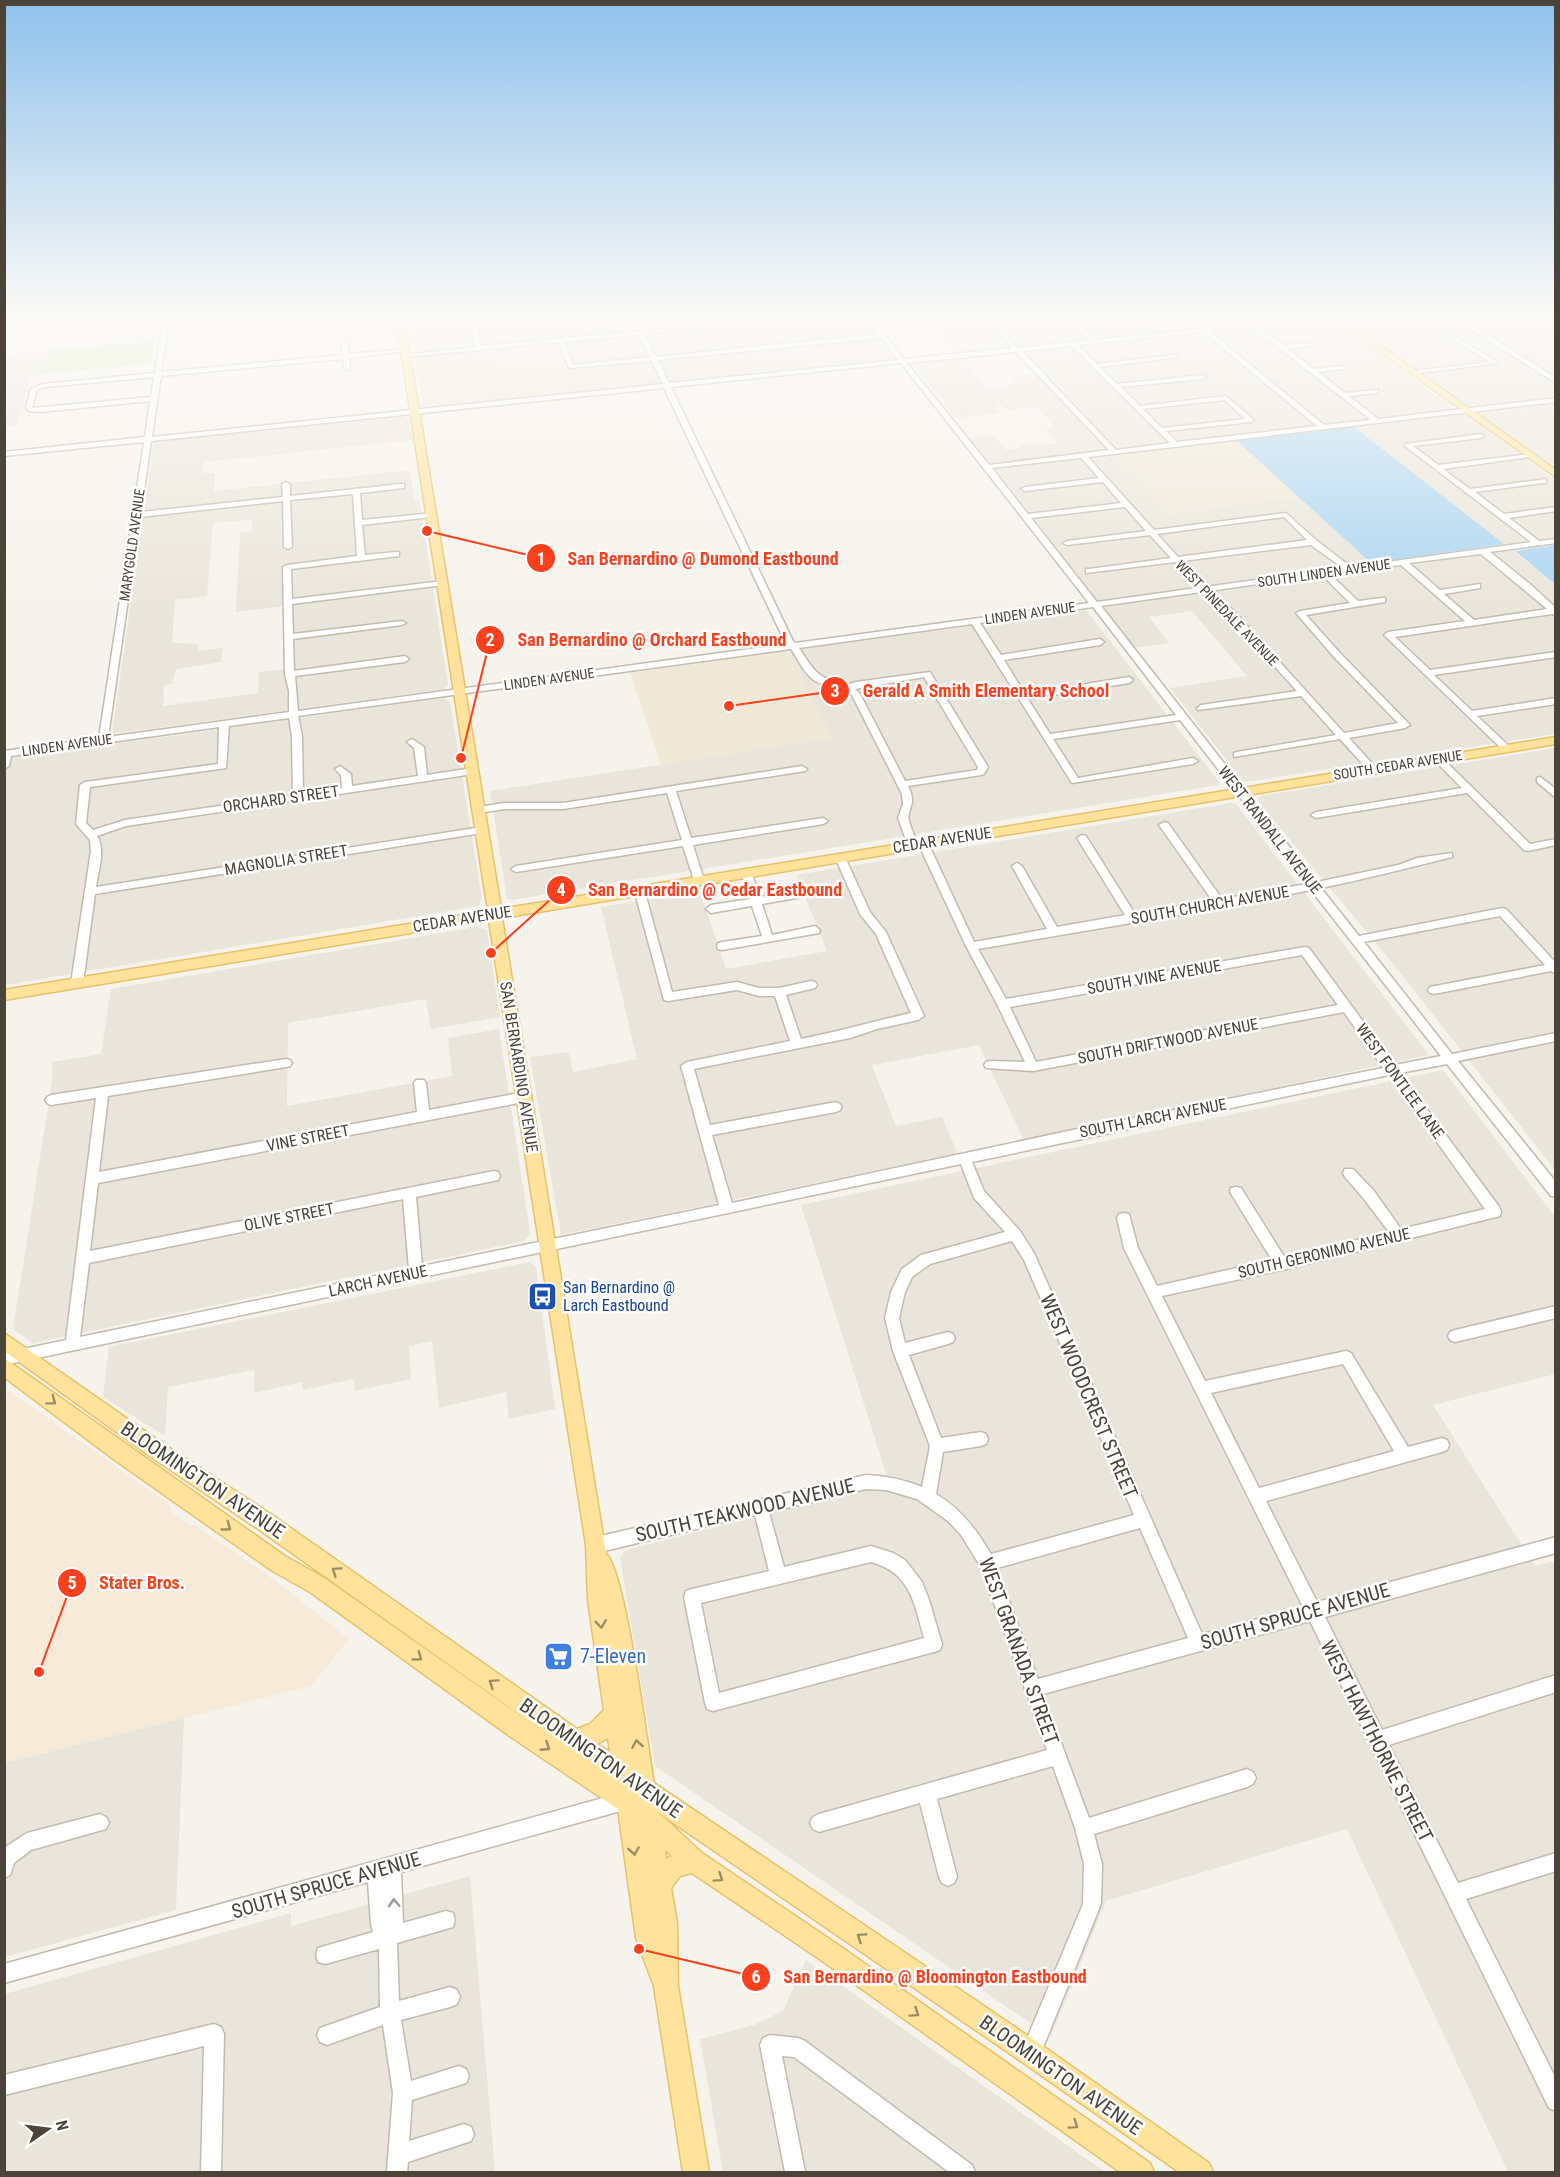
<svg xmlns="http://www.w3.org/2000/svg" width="1560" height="2177" viewBox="0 0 1560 2177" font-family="'Roboto Condensed',sans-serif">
  <rect width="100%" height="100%" fill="#f6f3ec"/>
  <path fill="#eae5da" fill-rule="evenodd" d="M407,313H857L891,358L889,360L574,392L560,354L417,368Z
    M872,313H979L1010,348L957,353L927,318L899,321L902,326L883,328Z
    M1038,313H1272L1281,321L1021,347L1002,327L1047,323Z
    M1405,313H1551L1555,316V397L1469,407L1346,319Z
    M1332,319L1456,410L1116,450L1024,352Z
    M50,350L43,374L32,375L17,425L5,426V355Z
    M962,359L986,387L1015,384L1009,377L1036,374L1108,450L989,463L969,437L993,435L1006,450L1020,448L1018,445L1058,444L1045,429L1055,427L1036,407L1007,410L1002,405H995L1000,413L956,418L912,364Z
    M1555,403V467L1477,414V412Z
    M1460,413L1466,415L1555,480V538L1505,544L1555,584V734L1244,782L1170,688L1247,676L1192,611L1149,617L1169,643L1134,648L995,468L1113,455L1170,514L1299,497L1371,563L1503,544L1353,426Z
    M404,417L408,418L413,440L204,462L203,473H215L214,491L410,470L415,500H419L448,685L444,689L112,734L154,441ZM252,519V531L240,533L236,612L283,606L285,669L259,672L258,693L163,706L164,685L172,684L176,669L221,662L222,648L199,651L198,644L172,643L175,600L207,596L213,523Z
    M1086,610L1220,783L1218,785L511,900L507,898L490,791L832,738L789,651Z
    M443,698L450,702L482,899L478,906L5,985V759Z
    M1555,748V1170L1394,965L1257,800L1261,796Z
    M1230,803L1236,804L1429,1055L1024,1141L979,1045L872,1065L896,1126L942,1117L958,1154L561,1235L530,1057L569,1052L573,1072L637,1059L601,907L700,891L726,969L827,951L796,875Z
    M477,927L487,930L500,1017L431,1029L426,999L288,1023L287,1106L452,1076L448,1038L499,1029L530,1233L524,1241L33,1343L13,1329L53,1075L52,1062L101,1054L111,989Z
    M1443,1070L1555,1217V1374L1433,1405L1535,1566L1555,1561V2172H1508L1347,1829L1106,1901L1051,2037L655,1766L620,1558L626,1550L889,1483L801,1205Z
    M530,1262L536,1268L555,1409L509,1419L506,1392L439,1408L432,1341L409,1346L411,1379L355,1391L354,1379L303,1390L302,1382L254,1393V1370L168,1387L165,1436L103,1397L109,1347Z
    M184,1718L176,1910L5,1957L4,1763Z
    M470,1876L495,2172H5V1994L291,1913V1926Z
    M806,1960L1105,2172H723L700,2039L754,2025L783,2011Z"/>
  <path fill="#f7ead8" d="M8,1390L170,1505L171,1512L191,1525H195L277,1582L349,1639L311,1686L5,1763L4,1416Z"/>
  <path fill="#efe8d6" d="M560,354L574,392L423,407L417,368Z
    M1236,440L1299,497L1169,514L1113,455Z
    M789,651L832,738L661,765L630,673Z"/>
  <path fill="#d2eab5" d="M155,341L152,363L43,374L50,350Z"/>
  <path fill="#a9d4f2" d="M1353,426L1504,544L1371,563L1236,440Z
    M1555,545V584L1515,551Z"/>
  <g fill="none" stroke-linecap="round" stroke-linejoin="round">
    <defs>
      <path id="minor" d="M164,313H170L161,372L343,355L342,345L345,343L348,345L349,354L405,349L408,351L349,358L350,368L347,370L344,368L343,359L161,376L152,437L663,384L652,361L569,368L558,342L406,357L403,355L476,347L470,325L402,332L400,329L561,313H588L476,325L482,346L638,331L629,313H635L643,331L823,313H850L645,334L656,357L878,334L861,313H867L904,359L1012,348L980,313H987L989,316L1028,313L992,319L1018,348L1090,340L1062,313H1069L1096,340L1249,324L1241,313H1247L1255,323L1349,313H1374L1259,326L1283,345L1314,343L1312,346L1287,348L1314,369L1345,366V368L1343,369L1318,372L1345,393L1378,390V392L1376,393L1349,396L1378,419L1556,398V402L1088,457L1154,530L1286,513L1316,540L1351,567L1531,542L1405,446V444L1481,434L1484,436L1481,438L1413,446L1438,465L1531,454L1533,455L1529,457L1443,469L1470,489L1546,479V483H1543L1475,492L1504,514L1556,507V511L1509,518L1539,541L1556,539V543L1490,552L1531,585L1556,608V615L1552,614L1395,637L1430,670L1556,652V657L1434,675L1472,711L1556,698V704L1477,716L1509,746V750H1503L1384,635L1388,632L1465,621L1401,565L1330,574L1358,601L1382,598H1385V602L1306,615L1340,653L1410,725L1405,728L1349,738L1377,769L1372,772L1369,771L1340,739L1234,757V753L1237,752L1336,735L1301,696L1198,710L1197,708L1201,705L1297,691L1225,612L1209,601L1201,592L1101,606L1317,882L1398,865L1417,858L1452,853V857C1408,868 1365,879 1321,888L1359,936L1502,908L1506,909L1556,963V974L1551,971L1434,994L1430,993L1428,990L1430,987L1545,965L1500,916L1364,942L1452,1054L1556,1033V1041L1458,1061L1556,1182V1197L1551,1196L1447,1064L1400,1073L1500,1208L1501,1212L1500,1216L1282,1270L1162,1296L1205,1381L1346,1351L1351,1353L1408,1447L1442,1438L1447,1440L1449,1445L1447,1450L1442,1452L1266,1501L1317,1602L1556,1537V1553L1325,1617L1382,1730L1556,1675V1692L1389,1745L1458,1883L1556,1853V1871L1466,1899L1556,2079V2111L1549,2108L1310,1621L1043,1694L1089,1818L1247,1769L1253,1772L1256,1778L1253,1784L1247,1787L1094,1834L1102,1864L1101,1904L1038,2060L1031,2063L1024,2060L1021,2053L1083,1904L1084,1864L1075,1828L1053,1766L937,1799L957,1877L954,1883L948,1886L942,1883L939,1877L920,1803L819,1832L813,1829L810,1823L813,1817L819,1814L1047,1750L981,1567L961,1535L948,1521L917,1499L886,1490L866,1489L769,1512L784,1567L871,1546L893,1553L905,1560L922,1582L929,1600L942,1644L940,1650L934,1652L713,1711L707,1709L705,1703L684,1597L686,1591L692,1589L769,1571L755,1515L596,1553L590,1550L588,1545L590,1540L596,1537L866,1475C886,1476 903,1479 922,1487L930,1446L893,1351L885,1318L891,1292L902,1269L921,1255L1005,1232L974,1198L961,1164L4,1365V1353L66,1340L96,1098L51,1105L47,1103L45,1100L47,1097L51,1095L286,1059L290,1060L292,1063L290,1066L286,1067L108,1096L99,1172L417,1112L414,1083L416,1080H424L426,1083L429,1110L524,1092L528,1094L530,1097L528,1100L524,1102L98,1183L90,1251L494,1171L498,1172L500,1176L498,1180L416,1197L422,1266L719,1205L681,1066L687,1062L790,1041L775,996H759L737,990L668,1001L664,1000L634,889L639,886L644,889L672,992L737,982L759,988H779L811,981L815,982L817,985L815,988L786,995L801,1039C838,1032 874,1021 911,1013L876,934L860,914L835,857L840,854L844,855L870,912L886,932L924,1016L918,1020L877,1029L850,1038L694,1069L710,1125L836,1102L840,1104L842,1107L840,1110L836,1112L712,1135L732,1203L1068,1131L1383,1068L1344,1012L1033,1071L986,1068L984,1065L986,1062L990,1061L1025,1062L997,1004L966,946L918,843L919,841L923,840L928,843L974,942L1047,929L1012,866L1017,863L1022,866L1057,927L1125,915L1077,838L1082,835L1086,836L1135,914L1212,900L1159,825L1164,822L1168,823L1222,899L1307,884L1180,720L1053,739L1078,778L1193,758L1198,761L1193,764L1072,783L972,624L799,648C810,664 816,678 837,682C845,684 848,685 856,682L930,672L988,767L984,774L981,775L908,786C918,806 906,807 909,821C911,829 915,837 918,845L917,847H909L908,845L898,818L903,804L902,794L852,695C842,687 829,688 817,682C804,675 799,660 791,649L298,716L302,736L303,793L342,788L341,775L335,769L340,766L351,774L352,786L418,776L414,748L407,742L412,739L424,747L427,775L473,768L478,771L473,774L126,826L97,836C106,849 98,872 96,887L482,827L487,830L482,833L95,894L83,983L77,987L73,986L71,983L91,851L90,840L76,824L80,785L85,782L218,764L219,727L11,756L9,766L4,769V751L99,738L144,442L4,456V452L145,437L150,401L41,412L29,411L26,408L31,389L42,384L155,373ZM1252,327L1371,420L1324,425L1209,331ZM1203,332L1317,426L1177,442L1166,431L1251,422L1254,420L1226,396L1140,406L1121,387L1203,379L1206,377L1203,375L1117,384L1100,367L1179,357L1176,355L1097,364L1078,345ZM639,335L650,357L573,365L564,342ZM881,338L898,360L669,383L658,360ZM1071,346L1170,443L1116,450L1022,351ZM1016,352L1109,450L989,465L907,363ZM901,363L1089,603L795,643L793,641L671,387ZM154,377L151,397L32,408L37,390L45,387ZM664,388L786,644L298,711L295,676L405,662L409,659L405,656L294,671L293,639L402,625L406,623L402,621L293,634L292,604L443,585L447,583L443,581L292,599L291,569L399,556V552H396L365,555L362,525L431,517L435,515L434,513L362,520L360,493L404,488V484H401L290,496V484L286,482L282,484L283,497L141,512L151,441ZM1225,400L1245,419L1162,428L1143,409ZM1081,458L1099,478L1025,487L1021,489L1025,491L1103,482L1121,503L1028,514L992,468ZM353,494L357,556L287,565L283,567L285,674L289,691V712L108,737L140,517L283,501L284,547L288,549L292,547L290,500ZM1125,507L1146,531L1067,541L1063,543L1067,545L1150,535L1171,558L1089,569H1086V573L1175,562L1197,588L1097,602L1031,518ZM1284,517L1307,540L1178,557L1157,534ZM1311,545L1343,568L1205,587L1182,561ZM1481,554L1547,609L1474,620L1444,594L1480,588V584L1440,590L1409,563ZM1322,575L1350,603L1300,611L1296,613L1334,657L1398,723L1344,733L1231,608L1209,591ZM1093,607L1176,715L1050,734L1028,699L1129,683L1133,680L1129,677L1025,694L1004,660L1100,645L1104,642L1100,639L1001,655L980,623ZM924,677L978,767L977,770L905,781L860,694L855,689ZM289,718L292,736L293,795L125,820L93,830L86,823L90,787L226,768L229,726ZM1311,890L1441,1056L1395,1065L1309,948L1305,947L1006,999L978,949L1220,908ZM1302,955L1338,1005L1036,1062L1010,1007ZM1389,1075L1485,1209L1401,1229L1374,1191L1353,1169H1345L1343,1173L1345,1177L1364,1199L1389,1232L1285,1258L1241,1188L1236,1187L1231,1188L1230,1192L1272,1260L1157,1286L1138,1248L1129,1214L1124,1213L1119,1214L1117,1218L1124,1248L1303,1607L1202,1634L1034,1253L1020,1231L984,1191L972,1162ZM403,1199L409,1269L80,1337L89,1263ZM1012,1241L1024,1260L1134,1515L991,1554C977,1530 960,1508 936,1494L943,1452L981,1446L986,1444L988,1439L986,1434L981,1432L941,1438L909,1355L948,1344L953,1342L955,1338L953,1334L948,1332L905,1343L899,1318L905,1292L912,1277L930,1264ZM1343,1364L1394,1451L1259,1488L1211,1393ZM1140,1528L1188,1638L1038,1679L997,1568ZM871,1562C911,1573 914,1603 924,1638L719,1693L701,1603Z
        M1169,313H1192L1127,322L1124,320Z
        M1423,313H1429L1438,326L1499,363L1411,374V372L1413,371L1490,362L1434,328Z
        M1445,313H1453L1556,378V383Z
        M1438,756L1441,757L1530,844L1556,839V845L1528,851L1524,850L1467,793L1316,818L1311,815L1316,812L1462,788L1433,759Z
        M802,766L807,769L805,771L676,791L691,838L823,818L828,821L823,824L693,845L704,880L699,883L694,880L683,846L516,872L511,869L516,866L682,840L667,793L563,809H504L479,813L474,810L479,807L504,803H563Z
        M1540,777L1556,789V798L1537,782V778Z
        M746,869L751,872L760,897L802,891L807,894L802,897L762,904L772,935L815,926L820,930L819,933L722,950L718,949L717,946L718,943L722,942L762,936L752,906L711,913L706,909L711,905L750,899L741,872Z
        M1556,1306V1318L1455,1342L1450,1340L1448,1336L1450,1332L1455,1330Z
        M628,1791L634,1794L637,1800L634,1806L628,1809L401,1872L403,1923L446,1911L453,1913L455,1920L453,1927L397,1943L399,2001L450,1987L457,1990L460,1997L457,2004L450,2007L401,2020L411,2081L459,2066L466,2069L469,2076L466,2083L412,2100L409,2141L464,2124L471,2127L474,2134L471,2141L408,2162L407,2172H387L393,2093L383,2025L327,2045L320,2042L317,2035L320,2028L380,2007L379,1949L325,1964L318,1962L316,1955L318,1948L325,1946L373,1932L371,1925L368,1882L4,1983V1964Z
        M100,1814L106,1817L109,1823L106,1829L31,1850L14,1863L10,1875L4,1878V1848L27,1833Z
        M214,2024L221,2027L224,2034L221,2172H201L204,2046L4,2095V2075Z
        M770,2035L798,2038L805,2041L972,2165L975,2172H949L794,2057L782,2056L805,2172H785L760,2045L763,2038Z"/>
      <path id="major" d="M395,313H403L501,909L1556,737V744L502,918L606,1554C625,1568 648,1749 654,1783L1040,2044L1209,2163L1213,2172H1179L1022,2062L659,1813L702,1853L834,1942L1150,2163L1154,2172H1120L818,1958L692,1873L680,1876L671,1888L677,1923L678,1986L709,2172H683L654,1986L636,1938L618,1809L511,1737L310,1592L271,1570L112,1458L4,1377V1358L285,1556L324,1578L575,1754L261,1531L151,1457L4,1351V1333L165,1445L275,1517L577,1729L590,1724L604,1710L588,1600L586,1545L489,920L4,1000V990L488,911ZM608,1738L610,1752L597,1744ZM665,1850L672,1856L666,1859Z
        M1326,313H1335L1556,470V477Z"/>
    </defs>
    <use href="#minor" stroke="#c2bbae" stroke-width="3"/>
    <use href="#major" stroke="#e6c16a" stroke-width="3"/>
    <use href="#minor" fill="#fff" fill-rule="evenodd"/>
    <use href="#major" fill="#ffe39c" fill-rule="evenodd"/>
  </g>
  <defs><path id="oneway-chevron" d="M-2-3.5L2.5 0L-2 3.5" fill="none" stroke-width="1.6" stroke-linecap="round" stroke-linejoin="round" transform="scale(1.5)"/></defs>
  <g stroke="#9c8c66">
    <use href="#oneway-chevron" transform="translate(52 1401) rotate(37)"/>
    <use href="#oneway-chevron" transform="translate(227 1527) rotate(36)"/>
    <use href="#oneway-chevron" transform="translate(336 1571) rotate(-145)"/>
    <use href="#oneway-chevron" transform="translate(601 1624) rotate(83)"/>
    <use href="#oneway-chevron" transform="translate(418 1657) rotate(36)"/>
    <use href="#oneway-chevron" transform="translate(493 1683) rotate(-145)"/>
    <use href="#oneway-chevron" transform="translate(637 1744) rotate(-99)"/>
    <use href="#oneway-chevron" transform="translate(546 1747) rotate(33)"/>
    <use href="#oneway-chevron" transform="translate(634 1851) rotate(81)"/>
    <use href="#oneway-chevron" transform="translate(719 1878) rotate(34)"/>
    <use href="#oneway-chevron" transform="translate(861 1937) rotate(-146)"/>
    <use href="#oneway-chevron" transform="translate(915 2013) rotate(35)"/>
    <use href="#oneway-chevron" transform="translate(1074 2125) rotate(35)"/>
  </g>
  <use stroke="#9c9892" href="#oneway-chevron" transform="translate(394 1903) rotate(-93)"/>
  <linearGradient id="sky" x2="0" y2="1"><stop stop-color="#8fc1ec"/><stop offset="0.51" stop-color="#fbfaf6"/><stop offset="1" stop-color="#fbfaf6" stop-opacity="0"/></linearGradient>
  <rect width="1560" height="618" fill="url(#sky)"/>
  <defs>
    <symbol id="bus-square" viewBox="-11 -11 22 22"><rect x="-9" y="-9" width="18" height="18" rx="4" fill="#1a4fb4" stroke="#fff"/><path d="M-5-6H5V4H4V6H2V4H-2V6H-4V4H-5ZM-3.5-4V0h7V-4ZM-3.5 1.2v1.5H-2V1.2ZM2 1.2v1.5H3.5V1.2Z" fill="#fff"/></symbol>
    <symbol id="supermarket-square" viewBox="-11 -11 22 22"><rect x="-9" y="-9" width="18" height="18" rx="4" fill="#3f7fe0" stroke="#fff"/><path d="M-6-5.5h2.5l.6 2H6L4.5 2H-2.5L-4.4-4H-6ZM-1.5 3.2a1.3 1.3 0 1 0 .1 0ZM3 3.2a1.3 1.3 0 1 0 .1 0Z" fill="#fff"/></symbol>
  </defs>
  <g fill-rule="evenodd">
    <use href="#bus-square" x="526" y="1280" width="33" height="33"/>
    <use href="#supermarket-square" x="542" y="1640" width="33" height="33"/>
  </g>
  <g text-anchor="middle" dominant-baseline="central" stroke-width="5" stroke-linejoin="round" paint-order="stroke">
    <g font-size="14" fill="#4b4439" stroke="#fff">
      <text transform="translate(132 545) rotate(-82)">MARYGOLD AVENUE</text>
      <text transform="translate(1324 573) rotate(-8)">SOUTH LINDEN AVENUE</text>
      <text transform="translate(1030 613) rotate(-8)">LINDEN AVENUE</text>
      <text transform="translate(1227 613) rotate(46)">WEST PINEDALE AVENUE</text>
      <text transform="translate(549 679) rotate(-8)">LINDEN AVENUE</text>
      <text transform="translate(67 745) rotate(-8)">LINDEN AVENUE</text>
      <text transform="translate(1398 765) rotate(-9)">SOUTH CEDAR AVENUE</text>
    </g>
    <g font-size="16" fill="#4b4439" stroke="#fff">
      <text transform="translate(281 799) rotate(-8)">ORCHARD STREET</text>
      <text transform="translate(1270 830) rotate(52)">WEST RANDALL AVENUE</text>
      <text transform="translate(942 840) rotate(-9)">CEDAR AVENUE</text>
      <text transform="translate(286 860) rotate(-9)">MAGNOLIA STREET</text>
      <text transform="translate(1210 905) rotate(-10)">SOUTH CHURCH AVENUE</text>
      <text transform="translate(462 919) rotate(-9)">CEDAR AVENUE</text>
      <text transform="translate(1154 977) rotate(-10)">SOUTH VINE AVENUE</text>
      <text transform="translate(1168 1041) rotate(-11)">SOUTH DRIFTWOOD AVENUE</text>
      <text transform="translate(519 1067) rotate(81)">SAN BERNARDINO AVENUE</text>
      <text transform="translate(1400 1081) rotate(54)">WEST FONTLEE LANE</text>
      <text transform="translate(1153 1118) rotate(-11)">SOUTH LARCH AVENUE</text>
      <text transform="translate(308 1138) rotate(-11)">VINE STREET</text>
      <text transform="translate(289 1217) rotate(-11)">OLIVE STREET</text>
      <text transform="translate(1324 1253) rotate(-13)">SOUTH GERONIMO AVENUE</text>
      <text transform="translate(378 1281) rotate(-12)">LARCH AVENUE</text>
    </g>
    <g font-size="16" fill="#164399" stroke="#fff" text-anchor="start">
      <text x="563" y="1287">San Bernardino @<tspan x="563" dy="18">Larch Eastbound</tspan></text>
    </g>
    <g font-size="20" fill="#4b4439" stroke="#fff">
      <text transform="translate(1089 1396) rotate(67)">WEST WOODCREST STREET</text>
      <text transform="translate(203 1480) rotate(34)">BLOOMINGTON AVENUE</text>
      <text transform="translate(745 1510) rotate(-13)">SOUTH TEAKWOOD AVENUE</text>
      <text transform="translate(1295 1616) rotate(-16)">SOUTH SPRUCE AVENUE</text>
      <text transform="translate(1019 1651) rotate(70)">WEST GRANADA STREET</text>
      <text transform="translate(1377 1741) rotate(63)">WEST HAWTHORNE STREET</text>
      <text transform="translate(601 1758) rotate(35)">BLOOMINGTON AVENUE</text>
      <text transform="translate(326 1885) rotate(-16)">SOUTH SPRUCE AVENUE</text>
      <text transform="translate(1061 2075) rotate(35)">BLOOMINGTON AVENUE</text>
    </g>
    <g font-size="20" fill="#366cbe" stroke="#fff" text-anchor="start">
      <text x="580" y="1656">7-Eleven</text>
    </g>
  </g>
  <path fill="none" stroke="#fc3f1d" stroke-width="2" d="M427 531L541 558M461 758L490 640M729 706L835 691M491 953L561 890M39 1672L72 1583M639 1949L756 1977"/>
  <g fill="#fc3f1d" stroke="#fff" stroke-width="2">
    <circle cx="427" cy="531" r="6"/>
    <circle cx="461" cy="758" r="6"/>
    <circle cx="729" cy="706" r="6"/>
    <circle cx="491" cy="953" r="6"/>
    <circle cx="39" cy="1672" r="6"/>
    <circle cx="639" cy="1949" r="6"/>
    <circle cx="541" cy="558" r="15"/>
    <circle cx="490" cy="640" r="15"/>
    <circle cx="835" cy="691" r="15"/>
    <circle cx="561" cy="890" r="15"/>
    <circle cx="72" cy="1583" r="15"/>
    <circle cx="756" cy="1977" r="15"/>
  </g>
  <g font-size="18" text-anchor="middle" font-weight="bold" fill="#fff">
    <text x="541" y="565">1</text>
    <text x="490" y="646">2</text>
    <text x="835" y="697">3</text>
    <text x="561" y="896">4</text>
    <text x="72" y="1589">5</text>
    <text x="756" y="1983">6</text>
  </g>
  <g font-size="18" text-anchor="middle" font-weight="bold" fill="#fc3f1d" stroke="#fff" stroke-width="5" stroke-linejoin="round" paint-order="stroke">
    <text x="703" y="565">San Bernardino @ Dumond Eastbound</text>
    <text x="652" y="646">San Bernardino @ Orchard Eastbound</text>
    <text x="986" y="697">Gerald A Smith Elementary School</text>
    <text x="715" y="896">San Bernardino @ Cedar Eastbound</text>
    <text x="142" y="1589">Stater Bros.</text>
    <text x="935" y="1983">San Bernardino @ Bloomington Eastbound</text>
  </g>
  <rect width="1560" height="2177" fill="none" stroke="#4b4439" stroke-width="12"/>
  <g transform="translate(48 2129) rotate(76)" stroke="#ffffff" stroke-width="4.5" paint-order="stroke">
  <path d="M0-4.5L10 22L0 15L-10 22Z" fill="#4b4439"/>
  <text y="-9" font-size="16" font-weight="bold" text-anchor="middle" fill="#4b4439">N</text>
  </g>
</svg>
